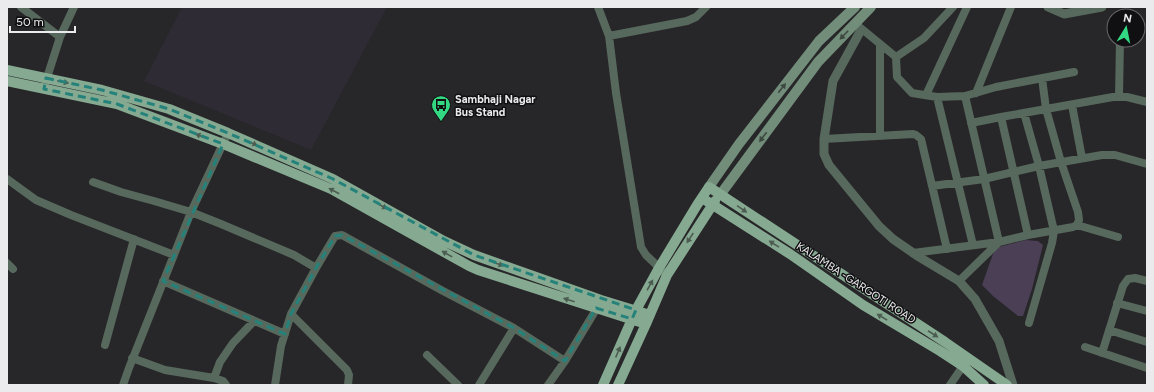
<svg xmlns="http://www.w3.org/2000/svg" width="1154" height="392" viewBox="0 0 1154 392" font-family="Figtree,sans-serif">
  <rect width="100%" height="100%" fill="#272629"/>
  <path fill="#2f2b34" d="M182,7H387L311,150L144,81Z"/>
  <path fill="#4a3f55" d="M1026,240L1038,241L1043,245L1032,289L1023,316H1018L993,296L982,285L995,248Z"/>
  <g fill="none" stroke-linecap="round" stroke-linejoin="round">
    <path stroke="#57685c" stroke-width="8" d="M21,7L60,37
      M598,7L609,36L616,93L641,247L646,255L667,275
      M857,25L896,57L897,77L912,93L937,97L965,96L996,87L1074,72
      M609,36L687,21L696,17L706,7
      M880,44V136
      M896,57L924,38L953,7
      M45,84L60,37L74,7
      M976,93L1011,7
      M926,95L967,7
      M937,97L973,245
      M1119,97L1120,40
      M1072,105L1082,158
      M1024,113L1039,166L1054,231L1052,243L1029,323
      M1001,117L1028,235
      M971,123L1001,117L1113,97H1127L1147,102
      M824,139L913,134L916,135L921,139L947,249
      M7,179L36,200L71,215L174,255
      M93,182L121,192L154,201L191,212L221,224L294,255L316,268
      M932,186L984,179L1039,166L1102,155H1115L1147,164
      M1077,225L1118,237
      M913,253L999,242L1028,235L1073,227L1077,225L1079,220L1078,212L1061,162L1046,109L1042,78
      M7,263L13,269
      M163,281L285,334
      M959,281L999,242L965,96
      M1117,303L1147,311
      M1109,330L1147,342
      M105,345L134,239
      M1085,347L1147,368
      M1102,353L1123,286L1128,279L1135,278L1147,281
      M427,355L458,385
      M132,358L165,370L214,378L223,381L226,385
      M214,378L220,362L233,343L254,321
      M123,385L129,368L191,212L228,133
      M275,385L281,346L291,314
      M348,385L349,375L347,370L291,314L316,268L335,236L342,235L443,291L514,328L565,361L600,303
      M479,385L514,328
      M548,385L565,361
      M950,385L963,366"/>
    <path stroke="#57685c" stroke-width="9" d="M1048,7L1064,14L1102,7
      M861,30L833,81L824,139V154L829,165L879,226L893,239L919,257L959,281L975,299L999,341L1013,385"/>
    <path stroke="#728d7a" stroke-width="10" d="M709,187L739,144L819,41L855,7
      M720,195L818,62L871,7"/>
    <path stroke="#86aa91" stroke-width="10" d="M7,70L102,90L169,109L228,133L333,179L444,241L474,255L601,300L650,315
      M7,81L117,104L223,144L331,189L469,266L478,270L646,324
      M702,198L790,254L863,305L940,351L963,366L984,385
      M603,385L636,310L659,268L697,205L709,187L945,342L1007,385
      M618,385L646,324L667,275L715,201"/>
  </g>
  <defs><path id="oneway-solid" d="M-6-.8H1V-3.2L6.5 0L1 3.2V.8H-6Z"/></defs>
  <g fill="#3c4840">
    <use href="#oneway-solid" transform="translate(844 35) rotate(134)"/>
    <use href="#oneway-solid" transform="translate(782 88) rotate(-52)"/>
    <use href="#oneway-solid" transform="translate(763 137) rotate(127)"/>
  </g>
  <g fill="#4b5c51">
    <use href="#oneway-solid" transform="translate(63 82) rotate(12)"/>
    <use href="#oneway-solid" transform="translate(201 136) rotate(-159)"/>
    <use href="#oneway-solid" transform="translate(252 143) rotate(24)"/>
    <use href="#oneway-solid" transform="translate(334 191) rotate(-152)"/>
    <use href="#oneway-solid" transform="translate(382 206) rotate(29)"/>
    <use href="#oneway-solid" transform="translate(742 209) rotate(34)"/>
    <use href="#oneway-solid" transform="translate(690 238) rotate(123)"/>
    <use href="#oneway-solid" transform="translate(774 244) rotate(-148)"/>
    <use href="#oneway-solid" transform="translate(447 254) rotate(-151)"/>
    <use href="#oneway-solid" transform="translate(498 264) rotate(20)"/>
    <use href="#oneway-solid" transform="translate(650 285) rotate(-61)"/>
    <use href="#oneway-solid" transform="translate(569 300) rotate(-162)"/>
    <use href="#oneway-solid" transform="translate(882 317) rotate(-149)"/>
    <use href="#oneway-solid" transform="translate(933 334) rotate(33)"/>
    <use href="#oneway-solid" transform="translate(618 352) rotate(-67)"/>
  </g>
  <path fill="none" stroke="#25827b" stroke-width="3" stroke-dasharray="8 5" stroke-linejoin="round" d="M46,78L102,90L169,109L228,133L333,179L474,255L636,310L632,319L596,308L565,361L514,328L342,235L335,236L316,268L291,314L285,334L163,281L223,144L117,104L44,89Z"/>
  <defs>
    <symbol id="bus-pin" viewBox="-11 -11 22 30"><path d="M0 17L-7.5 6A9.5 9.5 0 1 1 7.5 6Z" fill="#32d882" stroke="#100f11"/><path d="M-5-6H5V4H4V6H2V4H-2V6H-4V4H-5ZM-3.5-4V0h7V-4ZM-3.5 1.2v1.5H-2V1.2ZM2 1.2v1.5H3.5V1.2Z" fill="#111"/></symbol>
  </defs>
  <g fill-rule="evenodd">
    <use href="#bus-pin" x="430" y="94" width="22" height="30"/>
  </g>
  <g text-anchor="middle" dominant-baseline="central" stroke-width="3" stroke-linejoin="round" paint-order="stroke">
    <g font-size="11" font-weight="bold" fill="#ebeaec" stroke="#100f11" text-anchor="start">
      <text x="455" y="99">Sambhaji Nagar<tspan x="455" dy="13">Bus Stand</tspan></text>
    </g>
    <g font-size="11" fill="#ebeaec" stroke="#100f11">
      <text transform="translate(856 283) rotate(33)">KALAMBA -GARGOTI ROAD</text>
    </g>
  </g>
  <rect width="1154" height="392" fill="none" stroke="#ebeaec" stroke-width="16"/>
  <g transform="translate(1126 28) rotate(10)"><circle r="19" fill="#100f11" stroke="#686769"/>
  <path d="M0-3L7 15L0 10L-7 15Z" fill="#32d882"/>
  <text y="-6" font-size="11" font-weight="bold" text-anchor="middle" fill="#ebeaec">N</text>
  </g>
  <path d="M10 26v6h65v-6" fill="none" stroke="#ebeaec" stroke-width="2"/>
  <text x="16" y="26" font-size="12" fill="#ebeaec" stroke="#100f11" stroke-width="3" paint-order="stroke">50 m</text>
</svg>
